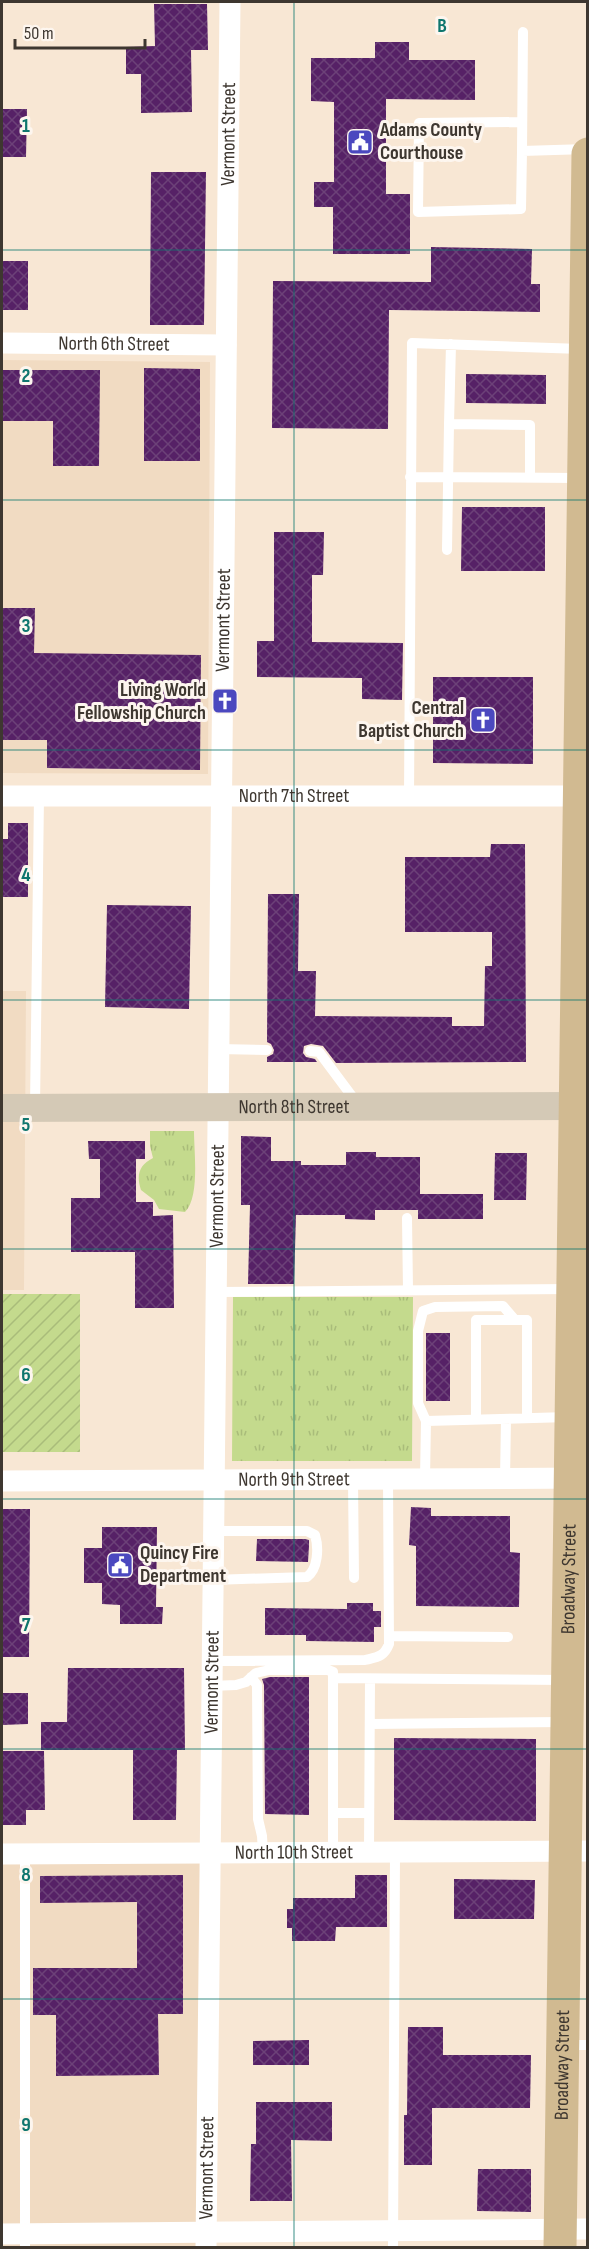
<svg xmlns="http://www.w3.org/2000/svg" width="589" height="2249" viewBox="0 0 589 2249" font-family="'Sofia Sans Condensed',sans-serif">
  <defs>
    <pattern id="grass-tufts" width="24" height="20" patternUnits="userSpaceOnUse" patternTransform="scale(1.5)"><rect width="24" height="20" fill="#c4da8d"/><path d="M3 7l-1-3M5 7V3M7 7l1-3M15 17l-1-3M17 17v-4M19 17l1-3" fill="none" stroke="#a9bc7a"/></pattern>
    <pattern id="garden-furrows" width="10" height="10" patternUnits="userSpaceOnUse" patternTransform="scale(1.5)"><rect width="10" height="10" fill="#c4da8d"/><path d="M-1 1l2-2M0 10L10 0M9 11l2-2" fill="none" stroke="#a9bc7a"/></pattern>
    <pattern id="building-cross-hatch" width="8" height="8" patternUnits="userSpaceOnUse" patternTransform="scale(1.5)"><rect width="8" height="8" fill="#562166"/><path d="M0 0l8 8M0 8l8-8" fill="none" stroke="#6c4178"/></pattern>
  </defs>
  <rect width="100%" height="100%" fill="#f8e7d4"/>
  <path fill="#f1dbc2" d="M2,360L210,362L208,774L2,773Z
    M2,991H26L24,1290H2Z
    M210,1853L206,2247H2V1854Z"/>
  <path fill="url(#grass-tufts)" d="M150,1131H194C194,1152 200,1197 185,1212L159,1209L154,1200L141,1190C136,1175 139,1165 153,1158L150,1146Z
    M233,1297H413L412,1461H232Z"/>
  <path fill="url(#garden-furrows)" d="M2,1294H80V1452H2Z"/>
  <path fill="url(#building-cross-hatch)" d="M154,4H207L208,50H191L192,112L141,113V74H126V47L155,46Z
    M375,42H409V60H475V100L386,99V194H410V254H333V207H314V182H334V102L311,101V58H375Z
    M2,109H27L26,157H2Z
    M151,172H206L204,325H150Z
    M431,247L532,249L531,284H540V312L389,310L388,429L272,428L273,281L431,282Z
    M2,261H28V310H2Z
    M144,368L200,369V461H144Z
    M2,370H100L99,466H53V421H2Z
    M466,374L546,375V404L466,403Z
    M462,507H545V571H461Z
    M274,532H324L323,575H312V642L403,643L402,700L362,699V678L257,677V641H274Z
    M2,608H35L34,653L201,655L200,770L47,768V740H2Z
    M433,677H533V764L433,763Z
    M8,823H28V897H2V839H8Z
    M491,844H525L526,1062L336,1063L323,1046L311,1044L304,1046L303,1053L306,1057L315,1059L317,1062H267V1057L273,1054L274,1050L271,1044L267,1042L268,894H299L298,971H316L315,1016L452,1017V1026H484L485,966H492V932H405V857H490Z
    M107,905L191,906L189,1009L105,1007Z
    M241,1136L271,1137V1161H301V1165H346V1152H376V1157H420V1194H483V1219H418V1210H375V1220L345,1219V1215H296L294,1284H248L250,1205H241Z
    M88,1141H145V1159H136V1202H153V1216L173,1215L174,1308H135V1252H71V1198H100V1159H89Z
    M495,1153H527L526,1200H494Z
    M426,1333H450V1401H426Z
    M411,1507L431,1508V1516H510V1552L520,1553L519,1607L416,1606V1546L409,1545Z
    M2,1509H30L29,1657H2Z
    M102,1527H157L156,1607H163L162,1624H120V1605L102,1604V1583H84V1548H102Z
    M257,1539H305L309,1540V1546L308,1562L256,1561Z
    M347,1603H373V1611H381V1627H374V1642L306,1641V1635H265V1608L347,1609Z
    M68,1668H184L185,1750H177L176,1820H133V1750H41V1722H67Z
    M270,1677H309V1815L265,1814L264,1685L262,1679Z
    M2,1693H28V1724L2,1725Z
    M394,1738L536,1739V1821L394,1820Z
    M2,1751H44L45,1810H26V1825H2Z
    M183,1875V2014H158L159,2075L56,2076V2015H33V1968H137V1902L40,1903V1876Z
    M355,1875H387V1927H336L335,1941H292V1928H287V1909H293V1898H355Z
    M454,1879L535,1880L534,1919H454Z
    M408,2027H443V2055H531L530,2108H432V2165H404V2115H407Z
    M309,2040V2065H253V2041Z
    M256,2102H332V2141L291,2140L292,2201H250L251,2144H256Z
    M478,2169H531V2212L477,2211Z"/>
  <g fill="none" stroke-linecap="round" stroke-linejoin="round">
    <path stroke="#fff" stroke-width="10" d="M523,32L522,151L587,149
      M522,122L419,123L418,212L521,209L522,151
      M449,424L451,344
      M410,477L579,478
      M447,550L449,424L530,425V477
      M409,797L412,343L581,349
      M218,1049L267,1050
      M310,1051L319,1052L357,1103
      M35,1108L39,796
      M407,1218L408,1290
      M215,1292L570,1289
      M476,1419V1320H527V1418
      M426,1421L418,1403V1331L423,1311L435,1307L503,1306L515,1320
      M353,1479L354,1578
      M425,1479L426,1421L568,1417
      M505,1479L506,1419
      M212,1580L307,1577C318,1569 319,1548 315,1535L307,1531H213
      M389,1636L508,1637
      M211,1661L365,1660C377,1657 384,1657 389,1644L388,1479
      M251,1677L257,1685L258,1819L262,1836L263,1853
      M211,1686L236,1685L246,1682L256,1673L269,1670H328L333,1672V1678
      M370,1724L564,1722
      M333,1813H369
      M333,1852V1678L564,1680
      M369,1852L370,1679
      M25,1854V2248
      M566,2045H588
      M393,2248L395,1852"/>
    <g stroke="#fff" stroke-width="21">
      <path id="s1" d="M2,343L226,345"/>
      <path id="s2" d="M2,796H588"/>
      <path id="s3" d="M2,1481L588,1478"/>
      <path id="s4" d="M2,1854L588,1851"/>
      <path d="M2,2234L588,2229"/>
      <path id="s5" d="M206,2248L230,2"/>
    </g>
    <path stroke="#d4c9b6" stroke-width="28" id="s6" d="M2,1108L575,1106"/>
    <path stroke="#d1ba91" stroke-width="33" id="s7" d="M560,2248L588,154"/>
  </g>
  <path fill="none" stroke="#0f766e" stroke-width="1.5" stroke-opacity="0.55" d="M294,2V2248M2,250H588M2,500H588M2,750H588M2,1000H588M2,1249H588M2,1499H588M2,1749H588M2,1999H588"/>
  <defs>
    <symbol id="civic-square" viewBox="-11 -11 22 22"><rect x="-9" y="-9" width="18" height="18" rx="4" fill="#4b48bf" stroke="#fdf6ef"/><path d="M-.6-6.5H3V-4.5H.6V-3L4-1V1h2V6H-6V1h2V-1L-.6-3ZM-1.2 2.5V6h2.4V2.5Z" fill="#fff"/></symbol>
    <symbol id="church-square" viewBox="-11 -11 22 22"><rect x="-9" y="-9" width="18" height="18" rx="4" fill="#4b48bf" stroke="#fdf6ef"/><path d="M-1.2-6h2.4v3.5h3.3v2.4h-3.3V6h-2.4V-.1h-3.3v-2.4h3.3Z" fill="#fff"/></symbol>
  </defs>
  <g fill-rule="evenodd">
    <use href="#civic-square" x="345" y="127" width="30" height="30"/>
    <use href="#church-square" x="210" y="686" width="30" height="30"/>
    <use href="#church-square" x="468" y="705" width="30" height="30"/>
    <use href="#civic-square" x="105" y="1550" width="30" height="30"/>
  </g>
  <g text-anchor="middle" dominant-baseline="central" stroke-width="6" stroke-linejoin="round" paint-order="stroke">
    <g font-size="20" font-weight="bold" fill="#3e3730" stroke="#fdf6ef" text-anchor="start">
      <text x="380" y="130">Adams County<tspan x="380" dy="23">Courthouse</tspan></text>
      <text x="206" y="690" text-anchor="end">Living World<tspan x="206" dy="23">Fellowship Church</tspan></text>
      <text x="464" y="708" text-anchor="end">Central<tspan x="464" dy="23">Baptist Church</tspan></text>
      <text x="140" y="1553">Quincy Fire<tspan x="140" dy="23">Department</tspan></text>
    </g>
    <g font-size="20" fill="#3e3730" stroke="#fdf6ef">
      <text stroke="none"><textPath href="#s5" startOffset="2114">Vermont Street</textPath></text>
      <text stroke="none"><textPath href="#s1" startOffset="112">North 6th Street</textPath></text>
      <text stroke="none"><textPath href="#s5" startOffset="1628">Vermont Street</textPath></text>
      <text stroke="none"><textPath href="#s2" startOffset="292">North 7th Street</textPath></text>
      <text stroke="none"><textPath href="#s6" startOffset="292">North 8th Street</textPath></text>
      <text stroke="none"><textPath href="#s5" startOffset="1052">Vermont Street</textPath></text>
      <text stroke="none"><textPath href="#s3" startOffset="292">North 9th Street</textPath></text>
      <text stroke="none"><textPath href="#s7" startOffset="669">Broadway Street</textPath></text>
      <text stroke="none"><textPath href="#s5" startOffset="566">Vermont Street</textPath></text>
      <text stroke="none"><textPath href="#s4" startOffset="292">North 10th Street</textPath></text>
      <text stroke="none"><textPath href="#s7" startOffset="183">Broadway Street</textPath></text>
      <text stroke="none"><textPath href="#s5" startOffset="80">Vermont Street</textPath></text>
    </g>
  </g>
  <g font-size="20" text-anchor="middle" font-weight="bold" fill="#0f766e" stroke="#fdf6ef" stroke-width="6" stroke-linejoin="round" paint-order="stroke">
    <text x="442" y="32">B</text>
    <text x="26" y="132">1</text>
    <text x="26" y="382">2</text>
    <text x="26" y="632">3</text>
    <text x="26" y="881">4</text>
    <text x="26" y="1131">5</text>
    <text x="26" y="1381">6</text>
    <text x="26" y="1631">7</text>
    <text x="26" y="1881">8</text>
    <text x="26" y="2131">9</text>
  </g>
  <rect width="589" height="2249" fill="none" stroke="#3e3730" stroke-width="6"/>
  <path d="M15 39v9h130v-9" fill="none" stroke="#3e3730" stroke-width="3"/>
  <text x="24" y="39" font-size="18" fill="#3e3730" stroke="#fdf6ef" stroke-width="4.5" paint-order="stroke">50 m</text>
</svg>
